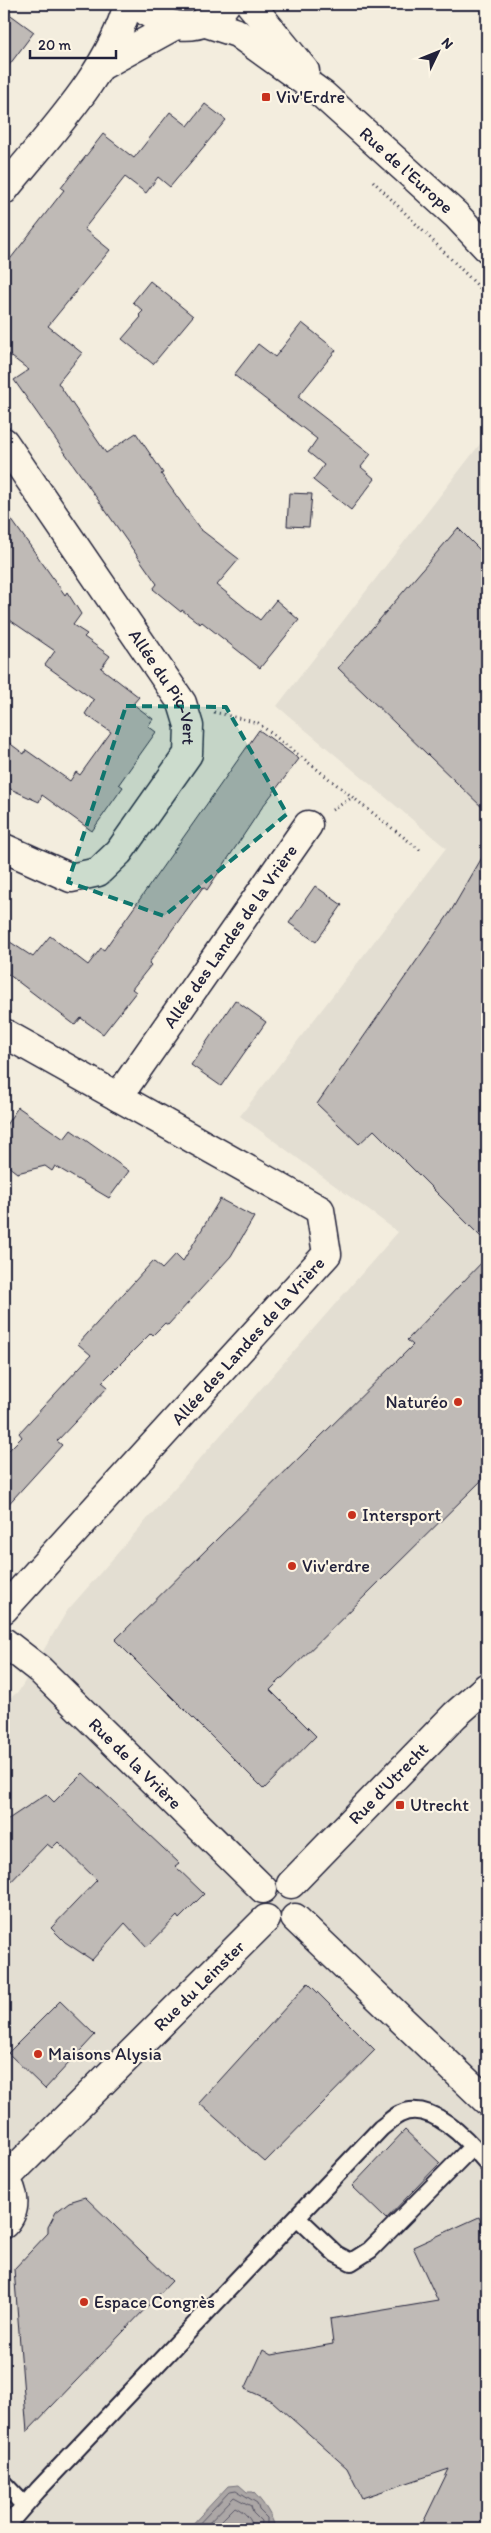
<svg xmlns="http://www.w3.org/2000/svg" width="491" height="2533" viewBox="0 0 491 2533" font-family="Itim,sans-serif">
  <rect width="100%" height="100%" fill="#f3edde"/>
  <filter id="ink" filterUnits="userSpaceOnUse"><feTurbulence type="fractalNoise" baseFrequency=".02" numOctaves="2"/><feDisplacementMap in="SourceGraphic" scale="10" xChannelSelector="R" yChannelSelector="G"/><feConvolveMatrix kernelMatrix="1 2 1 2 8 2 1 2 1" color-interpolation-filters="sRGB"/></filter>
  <g filter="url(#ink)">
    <path fill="#e3ded2" d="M487,435V2529H4V1703L19,1691L67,1611L398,1232L240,1116L446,848L277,706Z"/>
    <path fill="#aca7a6" stroke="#75727b" d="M239,2485L247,2492H253C262,2501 270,2512 274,2524L270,2529H188L228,2486Z"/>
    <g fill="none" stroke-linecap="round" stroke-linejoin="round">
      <path stroke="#595766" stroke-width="1" d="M194,2529L230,2491L236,2490L257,2503L259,2510L267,2518V2529
        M203,2529L234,2497L251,2506L253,2513L261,2521L260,2529
        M213,2529L235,2507C243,2511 253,2519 253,2529"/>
    </g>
    <path fill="#bfbab6" stroke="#22223b" d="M4,10L34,32L4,72Z
      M205,104L226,120L170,187L158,177L146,193L125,177L84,229L110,250L48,326L82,353L58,383L106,453L136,433L163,473L161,474L200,529L239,559L217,585L260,620L276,600L299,620L260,668L202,622L200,624L182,610L181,612L153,589L157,584L14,380L29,370L4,351V267L64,190L61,188L103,134L134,158L170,112L188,126Z
      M150,281L193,316L153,364L122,339L141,317L139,315L143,311L133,302Z
      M302,323L336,350L298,397L371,454L361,467L375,479L351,510L313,480L324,465L308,452L317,439L234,375L258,344L275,357Z
      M289,493L312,494L309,527L287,526Z
      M4,509L65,595L67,592L81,614L73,625L87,634L84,637L110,656L101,668L139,697L133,704L153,719L148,726L156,732L119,784L123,787L92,831L42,795L39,802L4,786V739L24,754L26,750L70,781L76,772L80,775L111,732L85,714L94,700L45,665L55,651L4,616Z
      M458,528L487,557V812L338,668Z
      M259,730L299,759L263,806L207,890L203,887L172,930L149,963L151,965L132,989L136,992L103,1034L81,1018L75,1025L4,971V938L33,957L50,936L88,965L101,948L104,950Z
      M487,849V1243L374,1130L359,1144L317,1104L451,911Z
      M315,886L342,905L316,942L289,923Z
      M235,1000L266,1022L221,1086L191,1065Z
      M18,1107L64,1139L71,1130L129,1171L109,1198L55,1166L52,1171L45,1166L17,1173L4,1163V1128Z
      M220,1199L254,1217L231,1256L168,1325L165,1323L153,1335L151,1333L102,1382L108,1387L57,1441L62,1445L4,1509V1455L22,1437L19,1433L91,1355L78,1344L153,1261L162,1269L176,1254L183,1261Z
      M487,1257V1475L270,1690L316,1736L264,1789L115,1640L413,1345L407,1340Z
      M83,1773L179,1863L175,1866L204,1894L179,1919L177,1916L147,1947L125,1923L92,1960L65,1942L51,1928L97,1880L58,1842L52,1848L47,1844L4,1889V1822L46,1794L54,1802Z
      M308,1983L375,2050L265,2162L199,2103Z
      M60,2001L95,2035L45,2089L8,2053Z
      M405,2130L440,2163L386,2219L352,2186Z
      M85,2197L172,2281L27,2432L14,2269L48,2233V2227L56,2212L69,2202Z
      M479,2217L487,2235V2529H420L449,2469L362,2498L347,2468L272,2401L245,2389L263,2350L271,2355L333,2344L330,2319L438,2301L413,2247Z"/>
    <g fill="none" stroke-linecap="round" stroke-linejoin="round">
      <defs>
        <path id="service" d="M297,2217L336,2254L351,2262L370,2250L472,2147
          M4,2484L24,2505
          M4,2529L38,2490L381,2128C387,2124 393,2117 400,2114C431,2099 469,2141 487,2163"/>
        <g id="minor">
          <path id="s1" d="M4,442L182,703L189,726L188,754L119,852L98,872L71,878L4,848"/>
          <path d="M4,1033L320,1210L327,1254L4,1609"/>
          <path id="s2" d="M118,1097L308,825"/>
          <path id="s3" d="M4,1642L40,1670L263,1889"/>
          <path id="s4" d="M291,1884L455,1715L487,1687"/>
          <path d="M295,1918L487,2101"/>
          <path d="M4,2178C16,2192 17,2211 4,2224"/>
          <path id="s5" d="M5,2179L266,1919"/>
        </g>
        <g id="tertiary">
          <path d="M138,4C162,29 204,37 226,4"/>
          <path d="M250,4L305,71"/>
          <path id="s6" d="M203,22L237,33L322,94L456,215L487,248"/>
          <path d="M103,65L174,26"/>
          <path d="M4,190C48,135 110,72 128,4"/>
        </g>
      </defs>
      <use href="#service" stroke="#22223b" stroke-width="20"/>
      <use href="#minor" stroke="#22223b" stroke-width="31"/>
      <use href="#tertiary" stroke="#22223b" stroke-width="31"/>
      <path stroke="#22223b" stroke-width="3" stroke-dasharray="1 4" stroke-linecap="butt" d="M373,181L487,295
        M214,712L258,723L420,850
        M332,810L353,797"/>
      <use href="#service" stroke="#fcf5e5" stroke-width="16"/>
      <use href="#minor" stroke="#fcf5e5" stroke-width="28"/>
      <use href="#tertiary" stroke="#fcf5e5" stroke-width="28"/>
    </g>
  </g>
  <path fill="#0f766e" fill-opacity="0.2" stroke="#0f766e" stroke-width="4" stroke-dasharray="10 6" stroke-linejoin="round" d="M126,706L226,707L287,814L164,916L68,882Z"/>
  <g fill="#c8321e" stroke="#fcf5e5" stroke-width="2">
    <rect x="261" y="92" width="10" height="10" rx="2.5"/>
    <circle cx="458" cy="1402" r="5"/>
    <circle cx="352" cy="1515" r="5"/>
    <circle cx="292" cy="1566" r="5"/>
    <rect x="395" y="1800" width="10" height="10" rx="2.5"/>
    <circle cx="38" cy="2054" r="5"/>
    <circle cx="84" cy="2302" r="5"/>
  </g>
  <g text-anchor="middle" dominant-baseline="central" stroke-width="4.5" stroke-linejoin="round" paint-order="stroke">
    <g font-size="18" fill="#22223b" stroke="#fcf5e5" text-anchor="start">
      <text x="276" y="97">Viv'Erdre</text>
      <text x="448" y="1402" text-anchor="end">Naturéo</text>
      <text x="362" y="1515">Intersport</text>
      <text x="302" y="1566">Viv'erdre</text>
      <text x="410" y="1805">Utrecht</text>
      <text x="48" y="2054">Maisons Alysia</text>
      <text x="94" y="2302">Espace Congrès</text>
    </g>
    <g font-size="18" fill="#22223b" stroke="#fcf5e5">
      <text stroke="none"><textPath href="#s6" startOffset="254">Rue de l'Europe</textPath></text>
      <text stroke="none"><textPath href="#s1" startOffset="294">Allée du Pic-Vert</textPath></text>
      <text stroke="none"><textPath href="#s2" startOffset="196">Allée des Landes de la Vrière</textPath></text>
      <text transform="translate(248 1341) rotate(-48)">Allée des Landes de la Vrière</text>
      <text stroke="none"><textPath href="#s3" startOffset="179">Rue de la Vrière</textPath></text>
      <text stroke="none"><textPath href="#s4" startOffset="140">Rue d'Utrecht</textPath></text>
      <text stroke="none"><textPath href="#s5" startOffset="274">Rue du Leinster</textPath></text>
    </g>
  </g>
  <rect width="491" height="2533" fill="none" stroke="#fcf5e5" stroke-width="20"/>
  <rect x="10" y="10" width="471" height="2513" fill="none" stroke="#22223b" stroke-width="2" filter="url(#ink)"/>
  <g transform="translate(438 52) rotate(47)" stroke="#fcf5e5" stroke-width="4" paint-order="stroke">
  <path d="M0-4L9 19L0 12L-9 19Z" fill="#22223b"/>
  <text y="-8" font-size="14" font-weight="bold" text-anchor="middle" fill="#22223b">N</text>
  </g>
  <path d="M30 50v8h86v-8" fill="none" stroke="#22223b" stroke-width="2.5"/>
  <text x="38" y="50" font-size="15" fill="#22223b" stroke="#fcf5e5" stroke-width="4" paint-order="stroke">20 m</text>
</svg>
